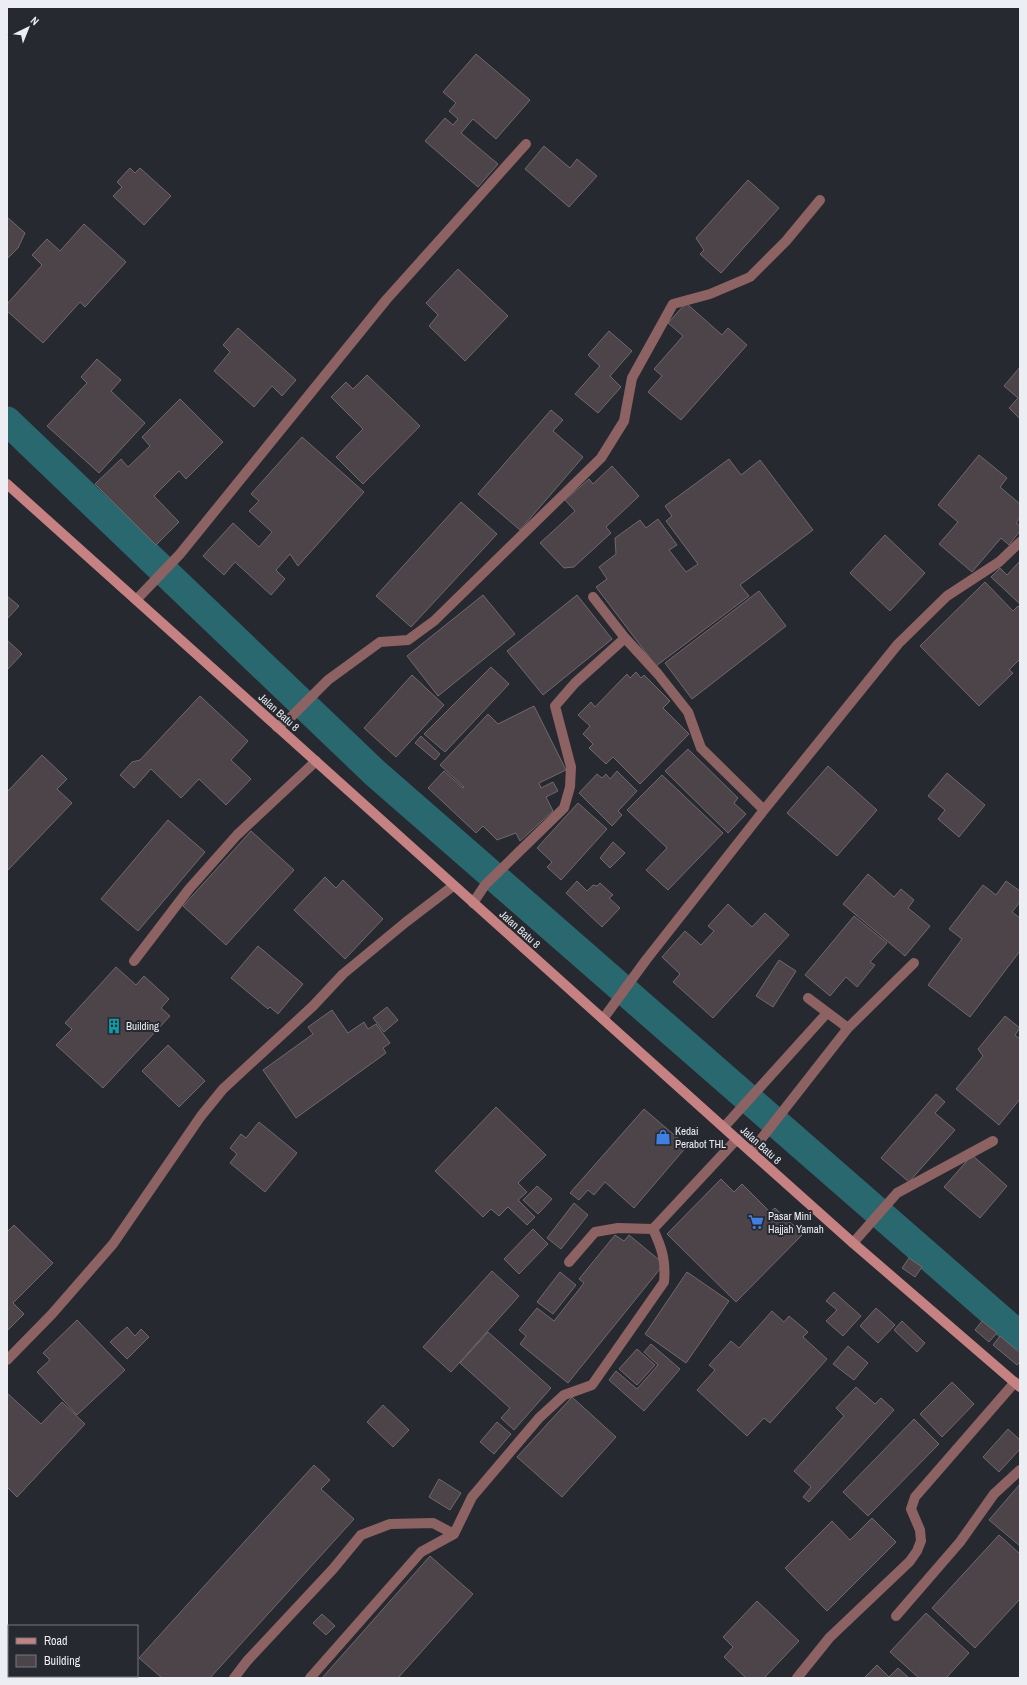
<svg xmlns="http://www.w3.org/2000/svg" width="1027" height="1685" viewBox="0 0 1027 1685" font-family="'Archivo Narrow',sans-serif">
  <rect width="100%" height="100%" fill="#272930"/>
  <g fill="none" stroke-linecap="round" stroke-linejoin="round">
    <path stroke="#2a6870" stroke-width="29" d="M7,421L375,773L1020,1336"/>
  </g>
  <path fill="#4c4448" stroke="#71686c" d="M476,54L530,100L496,139L473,119L461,133L498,164L478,187L425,141L445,118L453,125L458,119L449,111L456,103L443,92Z
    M544,146L570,168L577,159L597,176L569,207L525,169Z
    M130,168L135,173L140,168L171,196L144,225L113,196L122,187L117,182Z
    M748,180L779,208L721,273L700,254L704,250L696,238Z
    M7,217L25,233L18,248L7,259Z
    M84,224L126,262L85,307L80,302L43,343L7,311V304L42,265L32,255L47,239L60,251Z
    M458,269L508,316L465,361L429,326L438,315L426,303Z
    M686,303L722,335L728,328L747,345L681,420L648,392L662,376L654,369L683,336L668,323Z
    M238,328L296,380L282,396L272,386L254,407L214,371L230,352L223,345Z
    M609,331L632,351L610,376L621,387L598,413L575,394L600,366L588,355Z
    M97,359L121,380L111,391L145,423L99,473L47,426L87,383L81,377Z
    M1020,367V419L1009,408L1018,398L1004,386Z
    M367,375L420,426L363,484L336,457L363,429L331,397L346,382L353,389Z
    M180,399L223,442L186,479L179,471L154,496L179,522L156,545L95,484L121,459L128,467L150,446L142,437Z
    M551,410L563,420L553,431L583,457L520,530L478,494Z
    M302,437L364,492L298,566L290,554L276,570L285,579L271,595L235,562L224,575L203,556L233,523L259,547L272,532L249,511L259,501L251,494Z
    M979,455L1007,478L1000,487L1020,504V518L1016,523L1020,526V531L1009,545L1001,538L972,572L939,544L958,522L938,505Z
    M729,459L741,475L760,460L813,530L740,585L749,596L656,666L596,587L607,579L599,567L616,554L615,538L640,520L646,528L658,519L677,545L669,550L686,572L698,564L666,521L672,516L665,506Z
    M612,466L639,496L606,527L611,533L574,567L564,568L540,543L575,511L565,500L589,479L593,484Z
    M461,502L497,534L411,627L376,596Z
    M885,535L925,573L890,611L850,573Z
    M1020,561V604L991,577L1000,568L1007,575Z
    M985,582L1013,611L1018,606L1020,608V659L1009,670L1013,673L979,706L920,646Z
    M759,591L786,626L692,699L665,663Z
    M483,595L515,634L438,696L407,656Z
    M577,595L612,639L543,695L507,651Z
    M7,596L19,606L7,619Z
    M7,640L22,654L7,670Z
    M491,667L509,684L445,752L424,734Z
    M636,672L641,678L644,675L670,701L663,708L689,734L640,784L613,757L606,764L589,748L593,744L583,734L590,726L578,715L591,702L595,707L627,674L630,678Z
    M412,675L444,705L396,757L364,728Z
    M200,696L248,741L231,760L251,779L226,805L199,779L181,798L151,769L134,788L120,775L132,762L140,760Z
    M534,706L566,770L539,783L541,788L553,782L558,791L546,797L553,811L520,841L516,833L497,840L483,826L476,833L428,788L444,771L463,788L464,787L440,765L488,714L498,724Z
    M421,736L440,754L435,760L415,743Z
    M688,749L738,798L734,803L746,814L728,833L665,771Z
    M42,755L67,779L57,789L72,803L7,871V792Z
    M828,766L877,810L837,856L787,813Z
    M617,771L637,791L618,811L622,815L612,826L579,793L597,774L602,778L606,774L610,779Z
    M947,773L985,805L959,837L938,819L945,810L928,796Z
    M662,775L723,833L668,890L646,870L667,848L627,810Z
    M578,803L607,829L561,880L547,867L552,862L537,848Z
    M168,820L205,852L138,931L101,899Z
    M251,831L294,870L226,945L183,906Z
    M613,842L625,853L610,868L600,858Z
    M868,874L894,897L901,889L914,900L908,908L930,926L905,956L843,904Z
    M325,877L336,888L343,880L383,919L345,959L294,910Z
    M577,881L587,891L593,885L597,886L600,883L613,895L609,898L620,908L602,927L566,893Z
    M1006,881L1020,891V902L1012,912L1020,918V951L970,1017L928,985L962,939L949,929L983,885L996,895Z
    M728,904L752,927L765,913L789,935L713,1018L673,982L680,974L662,957L685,931L701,945L714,931L708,926Z
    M854,916L887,943L870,962L875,965L857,987L846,977L830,996L805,975Z
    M258,946L303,984L278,1014L270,1007L268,1009L231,978Z
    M779,960L796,971L773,1007L756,996Z
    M116,967L136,985L144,976L169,999L161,1008L170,1016L103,1088L56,1045L72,1029L65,1023Z
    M387,1007L398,1020L384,1032L373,1018Z
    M332,1010L348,1033L364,1022L368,1029L376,1024L390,1043L383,1048L386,1053L296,1118L263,1070L313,1034L308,1027Z
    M1005,1016L1020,1028L1015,1035L1020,1039V1099L999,1125L956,1089L983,1056L978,1049Z
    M168,1045L205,1081L179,1107L142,1071Z
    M936,1094L945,1102L935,1113L955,1130L909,1182L881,1158Z
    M496,1107L546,1155L518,1183L527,1192L518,1200L535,1217L527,1225L508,1207L499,1216L491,1209L483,1217L435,1171Z
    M644,1109L687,1146L634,1208L605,1182L594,1195L588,1190L579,1200L570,1193Z
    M259,1122L297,1153L265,1192L230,1163L237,1154L230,1148L241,1134L246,1138Z
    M972,1155L1007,1186L980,1218L944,1187Z
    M721,1179L734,1192L742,1184L770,1212L775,1208L803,1234L736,1302L667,1234Z
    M537,1186L552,1199L538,1214L523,1200Z
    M574,1203L588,1215L561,1249L547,1238Z
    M14,1225L53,1263L13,1303L24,1314L7,1331V1232Z
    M533,1229L548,1244L519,1274L504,1259Z
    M615,1235L624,1241L629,1235L664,1264L568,1383L520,1344L526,1336L519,1330L537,1308L554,1321L584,1283L579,1279Z
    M909,1258L922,1267L915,1277L902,1268Z
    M492,1271L519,1296L451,1372L423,1347Z
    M560,1272L576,1285L553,1314L537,1302Z
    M687,1272L729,1301L686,1363L645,1334Z
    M834,1292L861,1316L843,1336L826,1321L837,1310L826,1301Z
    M876,1308L895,1325L878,1343L860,1326Z
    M772,1311L784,1322L789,1316L808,1332L803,1337L827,1359L770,1423L764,1418L747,1436L697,1390L715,1370L709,1365L731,1341L739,1348Z
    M77,1320L125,1370L77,1415L37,1372L50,1360L43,1353Z
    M902,1321L925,1343L917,1352L894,1330Z
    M982,1321L997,1333L989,1342L975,1330Z
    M127,1327L135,1336L141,1329L149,1337L127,1359L110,1342Z
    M488,1332L551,1388L514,1430L501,1418L510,1408L460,1363Z
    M1000,1336L1020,1353V1362L1017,1365L993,1345Z
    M651,1344L680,1369L644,1411L609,1380L616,1371L637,1389L658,1365L644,1352Z
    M848,1346L868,1363L854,1380L833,1364Z
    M637,1349L655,1365L637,1385L619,1369Z
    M952,1382L974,1404L942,1437L920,1414Z
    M856,1387L875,1404L881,1398L894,1410L809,1502L803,1497L811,1487L794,1471L844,1416L836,1408Z
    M7,1393L41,1424L62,1402L85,1424L17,1497L7,1487Z
    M572,1397L616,1437L562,1497L517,1457Z
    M383,1405L409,1430L393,1447L367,1422Z
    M914,1419L939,1444L868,1516L843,1492Z
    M497,1422L511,1434L494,1454L480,1442Z
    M1008,1429L1020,1440V1449L999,1472L983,1457Z
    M314,1465L330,1480L321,1489L354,1519L210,1678H162L139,1658Z
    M439,1479L461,1493L450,1510L429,1497Z
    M1020,1484V1546L989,1520Z
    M872,1518L896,1542L827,1611L785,1568L832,1521L850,1540Z
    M999,1535L1020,1554V1599L975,1648L932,1608Z
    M430,1556L473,1594L398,1678H322Z
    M757,1601L799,1641L764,1678H746L724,1657L733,1647L723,1637Z
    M926,1613L969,1653L946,1678H919L890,1652Z
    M322,1614L335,1626L326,1635L313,1623Z
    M877,1665L889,1677L898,1668L909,1678H864Z"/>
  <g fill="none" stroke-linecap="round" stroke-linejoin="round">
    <path stroke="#8d6263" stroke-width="10" d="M569,1262L595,1232L618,1228L653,1229
      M234,1678L247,1661L333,1569L361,1535L390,1524L433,1523L454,1534
      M310,1678L421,1552L454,1534L472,1497L539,1418L564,1395L592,1385L664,1282C666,1261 662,1248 653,1229L737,1139"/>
    <path stroke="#8d6263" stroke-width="10" d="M593,597L625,638L658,674L688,712L701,748L764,810
      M136,600L180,554L386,300L526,144
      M277,727L291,717L328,680L380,642L408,640L434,621L601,458L624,421L632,378L673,304L710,294L750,277L786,241L820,200
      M473,903L485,885L564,808L570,787L571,767L555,706L575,683L625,638
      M134,961L189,889L237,835L316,761
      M808,998L848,1028
      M603,1019L646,960L764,810L898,644L947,596L999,562L1020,542
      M724,1127L827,1013
      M751,1152L848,1028L914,963
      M853,1243L897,1193L993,1141
      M7,1360L52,1314L113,1244L201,1116L223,1089L313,1006L343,974L406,922L453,886
      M896,1616L960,1542L994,1494L1020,1470
      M797,1678L830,1637L910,1561L917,1551L921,1541L920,1530L911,1509L915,1497L1015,1382"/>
    <path stroke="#c68283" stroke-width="10" d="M7,484L751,1152L853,1243L1020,1387"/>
  </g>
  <defs>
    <symbol id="building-bare" viewBox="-9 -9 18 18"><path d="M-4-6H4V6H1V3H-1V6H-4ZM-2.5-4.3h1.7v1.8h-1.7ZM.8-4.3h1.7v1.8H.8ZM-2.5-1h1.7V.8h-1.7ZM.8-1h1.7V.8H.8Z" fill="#0f9aa8" stroke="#272930" stroke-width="2.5" paint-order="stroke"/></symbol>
    <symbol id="shop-bare" viewBox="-9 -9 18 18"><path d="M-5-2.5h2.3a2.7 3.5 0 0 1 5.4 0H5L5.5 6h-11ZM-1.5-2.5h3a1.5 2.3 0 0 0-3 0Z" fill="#3f7fe0" stroke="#272930" stroke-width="2.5" paint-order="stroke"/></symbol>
    <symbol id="supermarket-bare" viewBox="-9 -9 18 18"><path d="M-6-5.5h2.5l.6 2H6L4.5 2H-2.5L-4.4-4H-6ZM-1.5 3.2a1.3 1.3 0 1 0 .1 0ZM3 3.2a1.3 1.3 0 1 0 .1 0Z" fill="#3f7fe0" stroke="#272930" stroke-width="2.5" paint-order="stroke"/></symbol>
  </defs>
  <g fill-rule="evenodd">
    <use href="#building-bare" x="103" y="1015" width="22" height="22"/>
    <use href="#shop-bare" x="652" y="1126" width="22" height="22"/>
    <use href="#supermarket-bare" x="745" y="1211" width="22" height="22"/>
  </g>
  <g text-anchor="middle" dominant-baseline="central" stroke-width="4" stroke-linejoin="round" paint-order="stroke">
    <g font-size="11" fill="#eceef3" stroke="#272930">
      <text transform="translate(279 712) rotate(42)">Jalan Batu 8</text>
      <text transform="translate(520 929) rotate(42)">Jalan Batu 8</text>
      <text transform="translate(761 1145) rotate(42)">Jalan Batu 8</text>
    </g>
    <g font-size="11" fill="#eceef3" stroke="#272930" text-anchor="start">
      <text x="126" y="1026">Building</text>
      <text x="675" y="1131">Kedai<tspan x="675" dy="13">Perabot THL</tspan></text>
      <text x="768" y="1216">Pasar Mini<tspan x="768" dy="13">Hajjah Yamah</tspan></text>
    </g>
  </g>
  <rect width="1027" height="1685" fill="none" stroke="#eceef3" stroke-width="16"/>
  <rect x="8" y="1625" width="130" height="52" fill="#272930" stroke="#76787e"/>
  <rect x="16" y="1638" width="20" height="6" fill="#c68283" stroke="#76787e"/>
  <text x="44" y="1645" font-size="12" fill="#eceef3">Road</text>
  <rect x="16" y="1655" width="20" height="12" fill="#4c4448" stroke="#76787e"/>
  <text x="44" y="1665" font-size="12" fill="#eceef3">Building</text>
  <g transform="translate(28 28) rotate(43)" stroke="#272930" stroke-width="3" paint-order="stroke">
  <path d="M0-3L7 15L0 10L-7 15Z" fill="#eceef3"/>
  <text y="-6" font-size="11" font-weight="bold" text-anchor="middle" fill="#eceef3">N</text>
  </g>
</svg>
